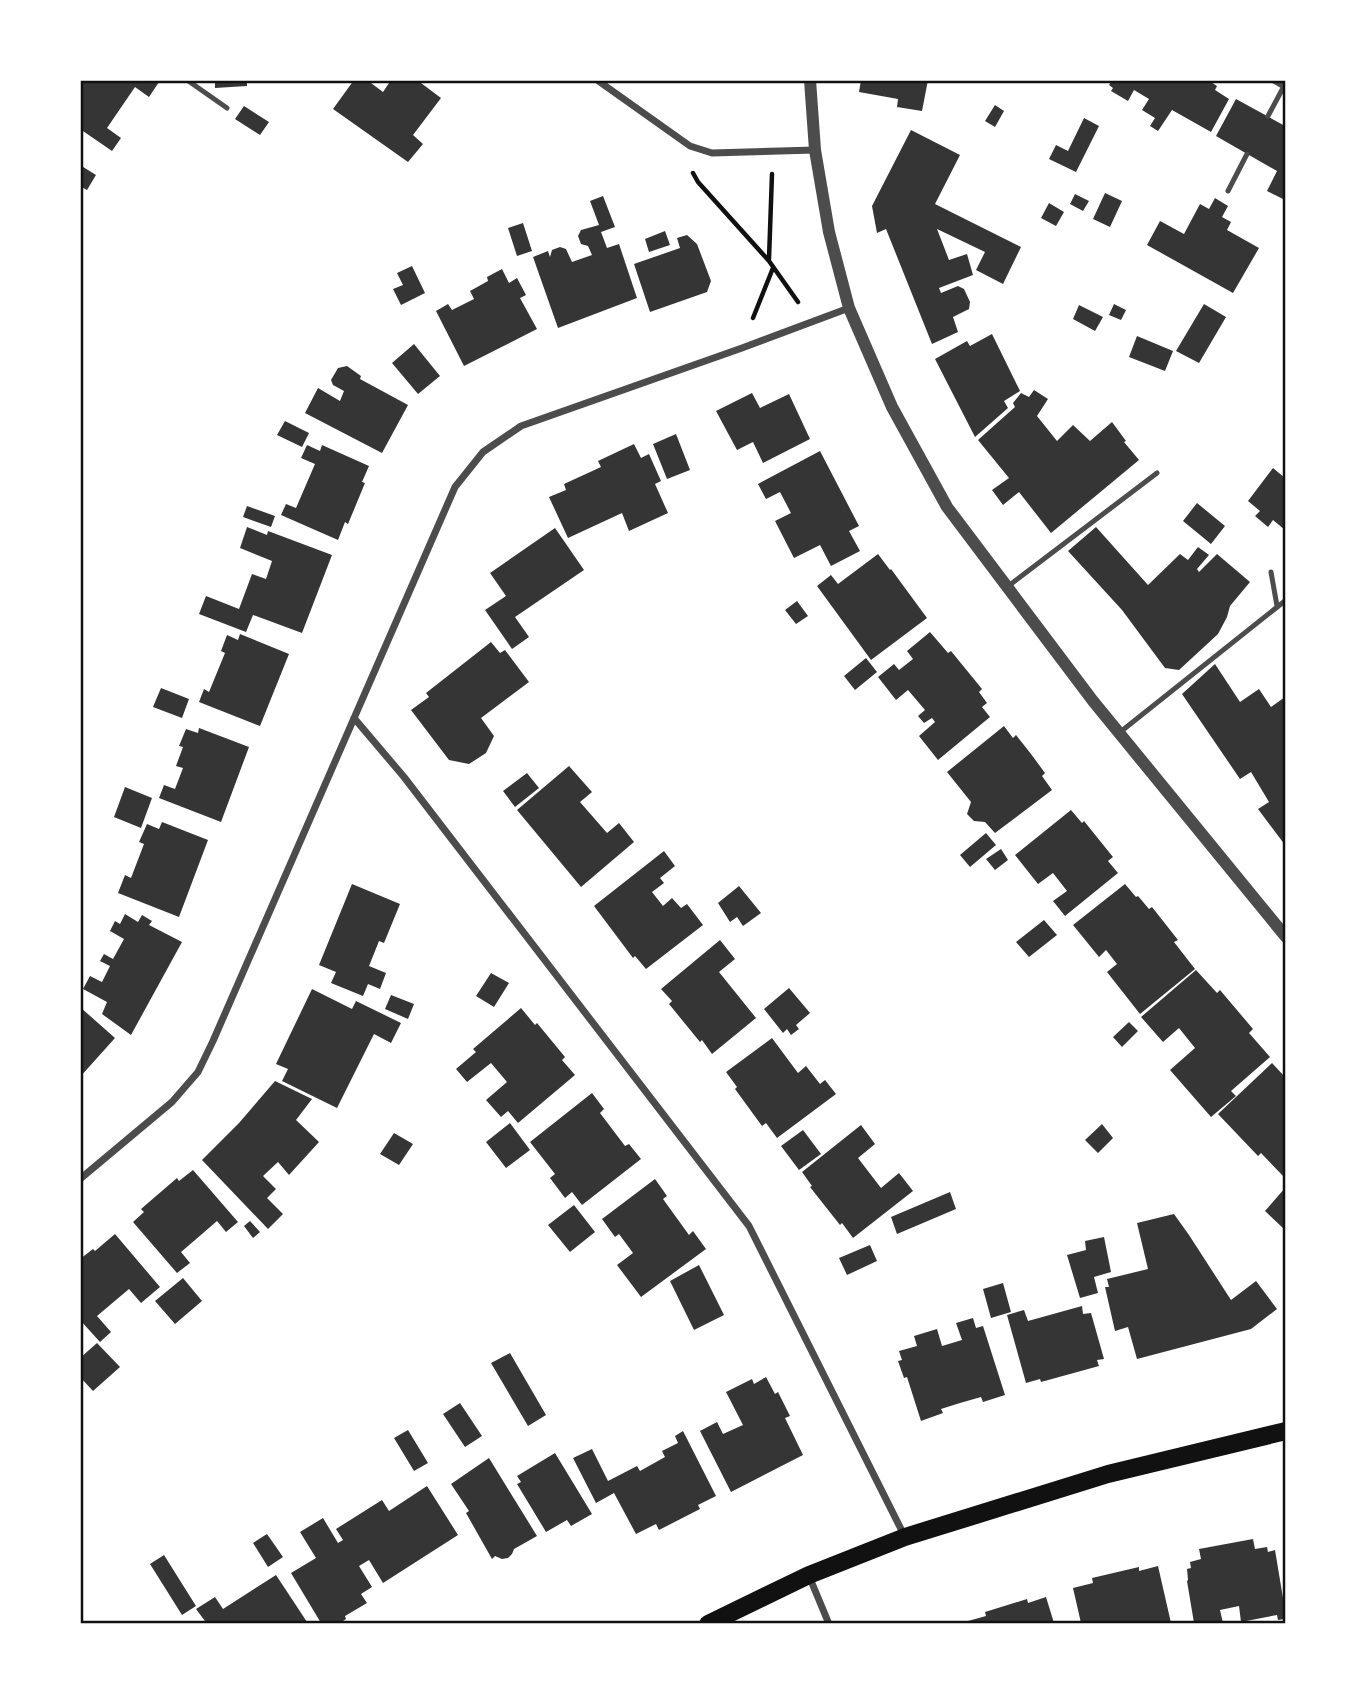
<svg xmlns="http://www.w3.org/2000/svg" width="1366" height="1704" viewBox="0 0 1366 1704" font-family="'PT Sans',sans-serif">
  <rect width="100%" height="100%" fill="#fff"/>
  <path fill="#353535" d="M80,80H156L159,82L149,97L135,87L107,128L121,138L112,151L80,129Z
    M215,80H247V86L215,88Z
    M354,80H367L383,92L391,80H417L441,98L413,135L423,144L408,162L333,109Z
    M861,80H928L922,111L897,107L898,99L859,92Z
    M1112,80H1208L1217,86L1215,90L1229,99L1211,132L1172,110L1158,131L1150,126L1155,118L1142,110L1149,99L1134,90L1128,101L1111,91L1113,88L1109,85Z
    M1236,99L1285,126V200L1267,191L1277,171L1216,136Z
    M995,105L1004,111L995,127L985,121Z
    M244,106L269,122L260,135L235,119Z
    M1084,118L1099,126L1076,172L1049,159L1056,145L1068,151Z
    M911,130L960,155L935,204L1021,247L1003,284L976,270L985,252L937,229L949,260L967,254L973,275L939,288L941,293L958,286L964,289L970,302L969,309L953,317L958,332L932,344L886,229L877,233L872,206Z
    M80,165L96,175L87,190L80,186Z
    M1105,193L1122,201L1110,227L1093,219Z
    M1075,194L1089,201L1083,211L1070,204Z
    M603,196L615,227L601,232L607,248L619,244L637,298L558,328L533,257L548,251L550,257L552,250L560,247L566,249L572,262L592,255L588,246L581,244L578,236L581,230L599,225L590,201Z
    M1215,198L1228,206L1222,217L1231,222L1227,230L1259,248L1233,293L1147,245L1160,221L1184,234L1200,204L1209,209Z
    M1049,203L1064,212L1056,226L1041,218Z
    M523,223L532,251L517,256L508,228Z
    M665,231L670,245L649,252L645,239Z
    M687,235L697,244L711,281L707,292L650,312L634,264L680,248L677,238Z
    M412,266L425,293L401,305L393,289L403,285L397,273Z
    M502,269L509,283L517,278L526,295L520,298L537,329L464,366L436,311L448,304L452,310L474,299L470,291L488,281L487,277Z
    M1114,304L1126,310L1121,320L1109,315Z
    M1204,304L1226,317L1199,363L1176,351Z
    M1079,305L1103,317L1095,331L1073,319Z
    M992,334L1020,391L1004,401L1008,408L975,437L935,359L967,341L970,346Z
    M1137,336L1173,351L1165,371L1129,357Z
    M414,344L440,376L418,394L392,363Z
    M347,366L361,376L360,379L408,405L382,453L305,413L318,388L340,401L344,391L333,385L331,380L338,368Z
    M1034,390L1048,399L1037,416L1057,441L1073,425L1090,441L1112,422L1126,441L1124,442L1139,460L1051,533L1019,492L1003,505L992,490L1009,478L978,440L1015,407L1013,403L1021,393L1029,397Z
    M752,393L760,408L789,394L810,439L763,463L753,442L737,450L716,411Z
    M285,421L309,433L302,447L277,435Z
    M676,434L690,470L667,479L653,444Z
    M634,444L641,458L649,454L661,481L655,484L668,513L629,531L622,513L568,538L549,497L566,490L564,484L601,467L598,461Z
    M307,445L320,451L322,445L369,466L362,482L365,483L348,524L345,522L338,540L281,515L286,504L296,508L315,464L301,458Z
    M820,451L859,526L849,531L860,551L831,566L820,545L794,558L775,521L791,513L780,492L766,499L758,484Z
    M1273,468L1285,478V530L1273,520L1268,527L1255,516L1260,511L1248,501Z
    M1197,503L1225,526L1211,544L1183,521Z
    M247,506L275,516L271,527L243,517Z
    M247,527L267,535L268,531L332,555L302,633L253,615L246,632L199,614L206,596L239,609L252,574L266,579L272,561L240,548Z
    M1096,527L1148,585L1180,554L1188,560L1198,547L1209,555L1197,569L1199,572L1217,554L1250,582L1230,606L1227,617L1218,634L1179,670L1165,668L1122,610L1068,551Z
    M555,528L584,570L515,617L529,637L512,649L485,610L506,596L490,573Z
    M878,554L890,570L891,569L927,618L871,660L817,586L831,575L838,584Z
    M797,601L808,616L796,624L785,610Z
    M930,632L948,653L951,651L982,689L979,692L987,703L982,707L990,717L938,760L919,736L935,722L932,718L924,723L918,716L925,710L908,690L896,700L878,677L894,664L899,670L913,659L907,651Z
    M240,634L289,654L260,726L199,702L204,689L209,692L225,653L221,651L227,635L238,640Z
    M491,642L500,653L505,650L529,682L481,718L494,736L486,753L469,764L449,760L411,710L429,697L426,693Z
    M866,658L877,672L855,690L844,676Z
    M1215,664L1240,702L1259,689L1271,707L1285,697V771L1284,772L1285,774V845L1258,809L1269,802L1251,772L1240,779L1182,694Z
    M161,688L189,699L182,718L153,707Z
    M1004,726L1013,738L1016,735L1031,754L1045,773L1042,776L1052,790L995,833L985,822L974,821L967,814L971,802L947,772Z
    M199,728L249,747L221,822L159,798L164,785L175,789L183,768L176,766L183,747L179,746L186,729L198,733Z
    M569,766L592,792L580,802L607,833L619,823L634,842L581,887L517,810Z
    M527,773L539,788L515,807L503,791Z
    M125,787L152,798L141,828L114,817Z
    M1071,810L1082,823L1084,821L1113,857L1108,861L1118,873L1065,916L1053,901L1067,891L1053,873L1038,884L1015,855Z
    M162,822L208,840L179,917L118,893L125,875L131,878L144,844L139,842L147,824L159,829Z
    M986,833L996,845L970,867L960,855Z
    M1001,849L1008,860L995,870L986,859Z
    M664,851L675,866L660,878L664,883L652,892L663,906L672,898L681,908L687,904L703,925L646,969L635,956L633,958L594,906Z
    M352,884L400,904L384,943L379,941L369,966L386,973L380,989L368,984L363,996L331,983L336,972L319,965Z
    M1125,884L1136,897L1138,896L1149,909L1152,907L1178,940L1174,942L1195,969L1140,1014L1107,972L1117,964L1106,950L1099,957L1073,925Z
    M739,886L761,913L743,926L737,917L730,922L718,903Z
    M125,914L138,922L142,915L152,921L149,925L182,942L131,1035L102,1014L107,1002L83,989L90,976L102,982L110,966L100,961L104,954L113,959L124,939L110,931L115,921L120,924Z
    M1044,920L1057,935L1029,957L1016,942Z
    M720,940L735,959L719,972L756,1018L712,1054L702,1040L700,1042L669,1004L672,1001L661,989Z
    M1196,970L1217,993L1220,990L1253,1029L1249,1033L1270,1057L1231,1091L1236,1096L1211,1117L1170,1070L1195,1048L1179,1028L1163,1042L1141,1017Z
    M491,973L509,983L494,1007L476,996Z
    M789,988L810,1013L796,1025L799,1029L791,1035L787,1029L783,1033L764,1009Z
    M312,989L352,1009L356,1001L401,1023L391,1043L374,1034L337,1108L282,1081L288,1069L276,1064Z
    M391,995L414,1004L408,1019L385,1009Z
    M80,1007L115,1038L80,1077Z
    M521,1008L535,1025L537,1023L565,1057L562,1060L575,1075L518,1123L508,1111L501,1117L486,1100L507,1082L491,1063L467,1082L456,1069L476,1052L473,1049Z
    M1129,1022L1138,1031L1122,1047L1113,1037Z
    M772,1038L798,1073L806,1066L820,1084L825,1080L836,1094L777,1138L766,1123L762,1126L735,1089L737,1087L726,1072Z
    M1272,1063L1285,1077V1178L1261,1153L1258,1156L1218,1114Z
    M275,1081L312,1099L296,1120L319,1142L289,1175L278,1162L263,1176L276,1189L267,1198L283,1214L268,1229L202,1160L239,1123Z
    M592,1093L604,1109L600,1113L625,1146L629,1144L641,1159L582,1205L572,1192L565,1198L550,1178L555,1174L530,1142Z
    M510,1123L530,1150L506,1168L486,1142Z
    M1102,1124L1113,1138L1098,1153L1085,1140Z
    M861,1125L875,1144L858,1158L881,1188L899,1173L913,1191L853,1238L842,1223L840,1225L810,1187L812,1186L802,1172Z
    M803,1130L821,1154L799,1170L781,1146Z
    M394,1133L413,1144L399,1165L380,1154Z
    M193,1170L238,1222L226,1232L217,1221L202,1234L181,1252L190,1263L177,1273L133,1222L144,1212L141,1209L177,1178L179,1181Z
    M655,1179L667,1196L663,1199L689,1235L693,1231L706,1249L641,1297L617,1265L633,1253L619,1234L615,1237L602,1219Z
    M1285,1188V1230L1265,1211Z
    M950,1192L956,1209L897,1234L891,1217Z
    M574,1205L595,1232L570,1252L548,1225Z
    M1174,1214L1189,1235L1231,1300L1256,1281L1277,1309L1251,1329L1137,1359L1128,1327L1115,1331L1105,1287H1109L1107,1279L1148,1269L1137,1223Z
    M250,1221L260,1232L253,1238L244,1226Z
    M115,1234L160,1287L141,1303L129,1289L97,1316L111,1332L100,1342L80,1320V1259L93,1249L95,1251Z
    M1104,1237L1111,1272L1094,1277L1098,1293L1080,1298L1067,1255L1086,1250L1085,1241Z
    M870,1245L877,1261L847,1275L839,1258Z
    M699,1265L724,1315L694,1330L670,1281Z
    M183,1278L202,1301L175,1324L155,1301Z
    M1003,1283L1011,1312L991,1318L983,1289Z
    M1082,1306L1083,1314L1091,1313L1104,1359L1097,1360L1099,1366L1041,1382L1040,1379L1026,1383L1007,1315L1024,1310L1028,1321Z
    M973,1318L976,1328L983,1326L1005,1395L983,1402L981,1397L960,1403L941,1409L943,1413L921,1421L907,1377L904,1378L898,1361L902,1360L899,1351L917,1346L914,1336L937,1329L942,1346L962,1340L956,1323Z
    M97,1343L120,1367L93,1391L80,1377V1358Z
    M510,1353L546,1415L528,1426L491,1363Z
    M766,1377L775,1394L778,1392L790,1416L785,1418L803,1455L731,1492L700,1431L717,1422L723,1434L743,1425L726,1392L752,1379L754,1384Z
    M460,1403L482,1436L465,1447L443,1414Z
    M408,1430L428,1463L414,1471L394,1438Z
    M683,1431L716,1496L698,1505L700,1509L659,1530L656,1524L636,1534L614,1493L596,1503L573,1458L592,1449L608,1481L637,1466L640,1471L665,1457L662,1451L678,1443L675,1436Z
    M555,1453L592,1514L571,1526L567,1520L546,1532L517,1484L521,1482L517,1476Z
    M489,1458L537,1536L514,1549L512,1554L508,1558L502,1559L495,1556L492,1559L466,1513L469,1511L451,1484Z
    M427,1486L458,1535L383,1583L369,1560L359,1566L372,1587L361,1594L367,1603L345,1616L346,1619L340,1623H332L331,1621L327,1623H321L291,1573L316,1558L300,1532L323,1518L338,1543L343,1540L336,1529L382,1500L389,1511Z
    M267,1534L283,1557L268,1567L253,1543Z
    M1253,1539L1255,1549L1267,1547L1268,1552L1275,1550L1285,1610V1619L1278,1620L1277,1615L1241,1622L1239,1606L1220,1610L1223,1623H1194L1187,1581L1188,1580L1187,1569L1191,1568L1190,1562L1201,1559L1199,1549Z
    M164,1555L196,1606L182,1615L150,1564Z
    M1158,1566L1171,1623H1081L1073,1588L1093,1583L1092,1578L1139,1567V1571Z
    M276,1575L307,1622L202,1623L205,1621L196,1609L215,1597L223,1609Z
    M1046,1597L1054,1623H969L968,1621L986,1616L985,1612L1027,1599L1028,1603Z"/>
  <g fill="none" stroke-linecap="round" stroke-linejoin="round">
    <path stroke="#111" stroke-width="4.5" d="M693,173L698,182L769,261L798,302
      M769,259L772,174
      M753,318L773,268"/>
    <path stroke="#4c4c4c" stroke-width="5" d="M187,80L227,108
      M1268,116L1284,86
      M1228,191L1247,154
      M1271,572L1277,606
      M1007,587L1157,473
      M1119,733L1286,600"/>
    <path stroke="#4c4c4c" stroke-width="7" d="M597,80L690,146L712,153L815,150
      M1274,80L1286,87
      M354,718L404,777L749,1226L904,1535
      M80,1179L172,1102L198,1072L213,1041L455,487L483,452L521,426L742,348L849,308
      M809,1576L829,1624"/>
    <path stroke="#4c4c4c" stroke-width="12" d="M810,80L815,150L829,232L849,308L892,407L947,507L1093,701L1286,937"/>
    <path stroke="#111" stroke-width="18" d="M708,1624L809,1575L905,1537L1108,1474L1286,1431"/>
  </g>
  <rect width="1366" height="1704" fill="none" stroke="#ffffff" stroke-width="164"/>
  <rect x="82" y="82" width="1202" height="1540" fill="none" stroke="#111" stroke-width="2.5"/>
</svg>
